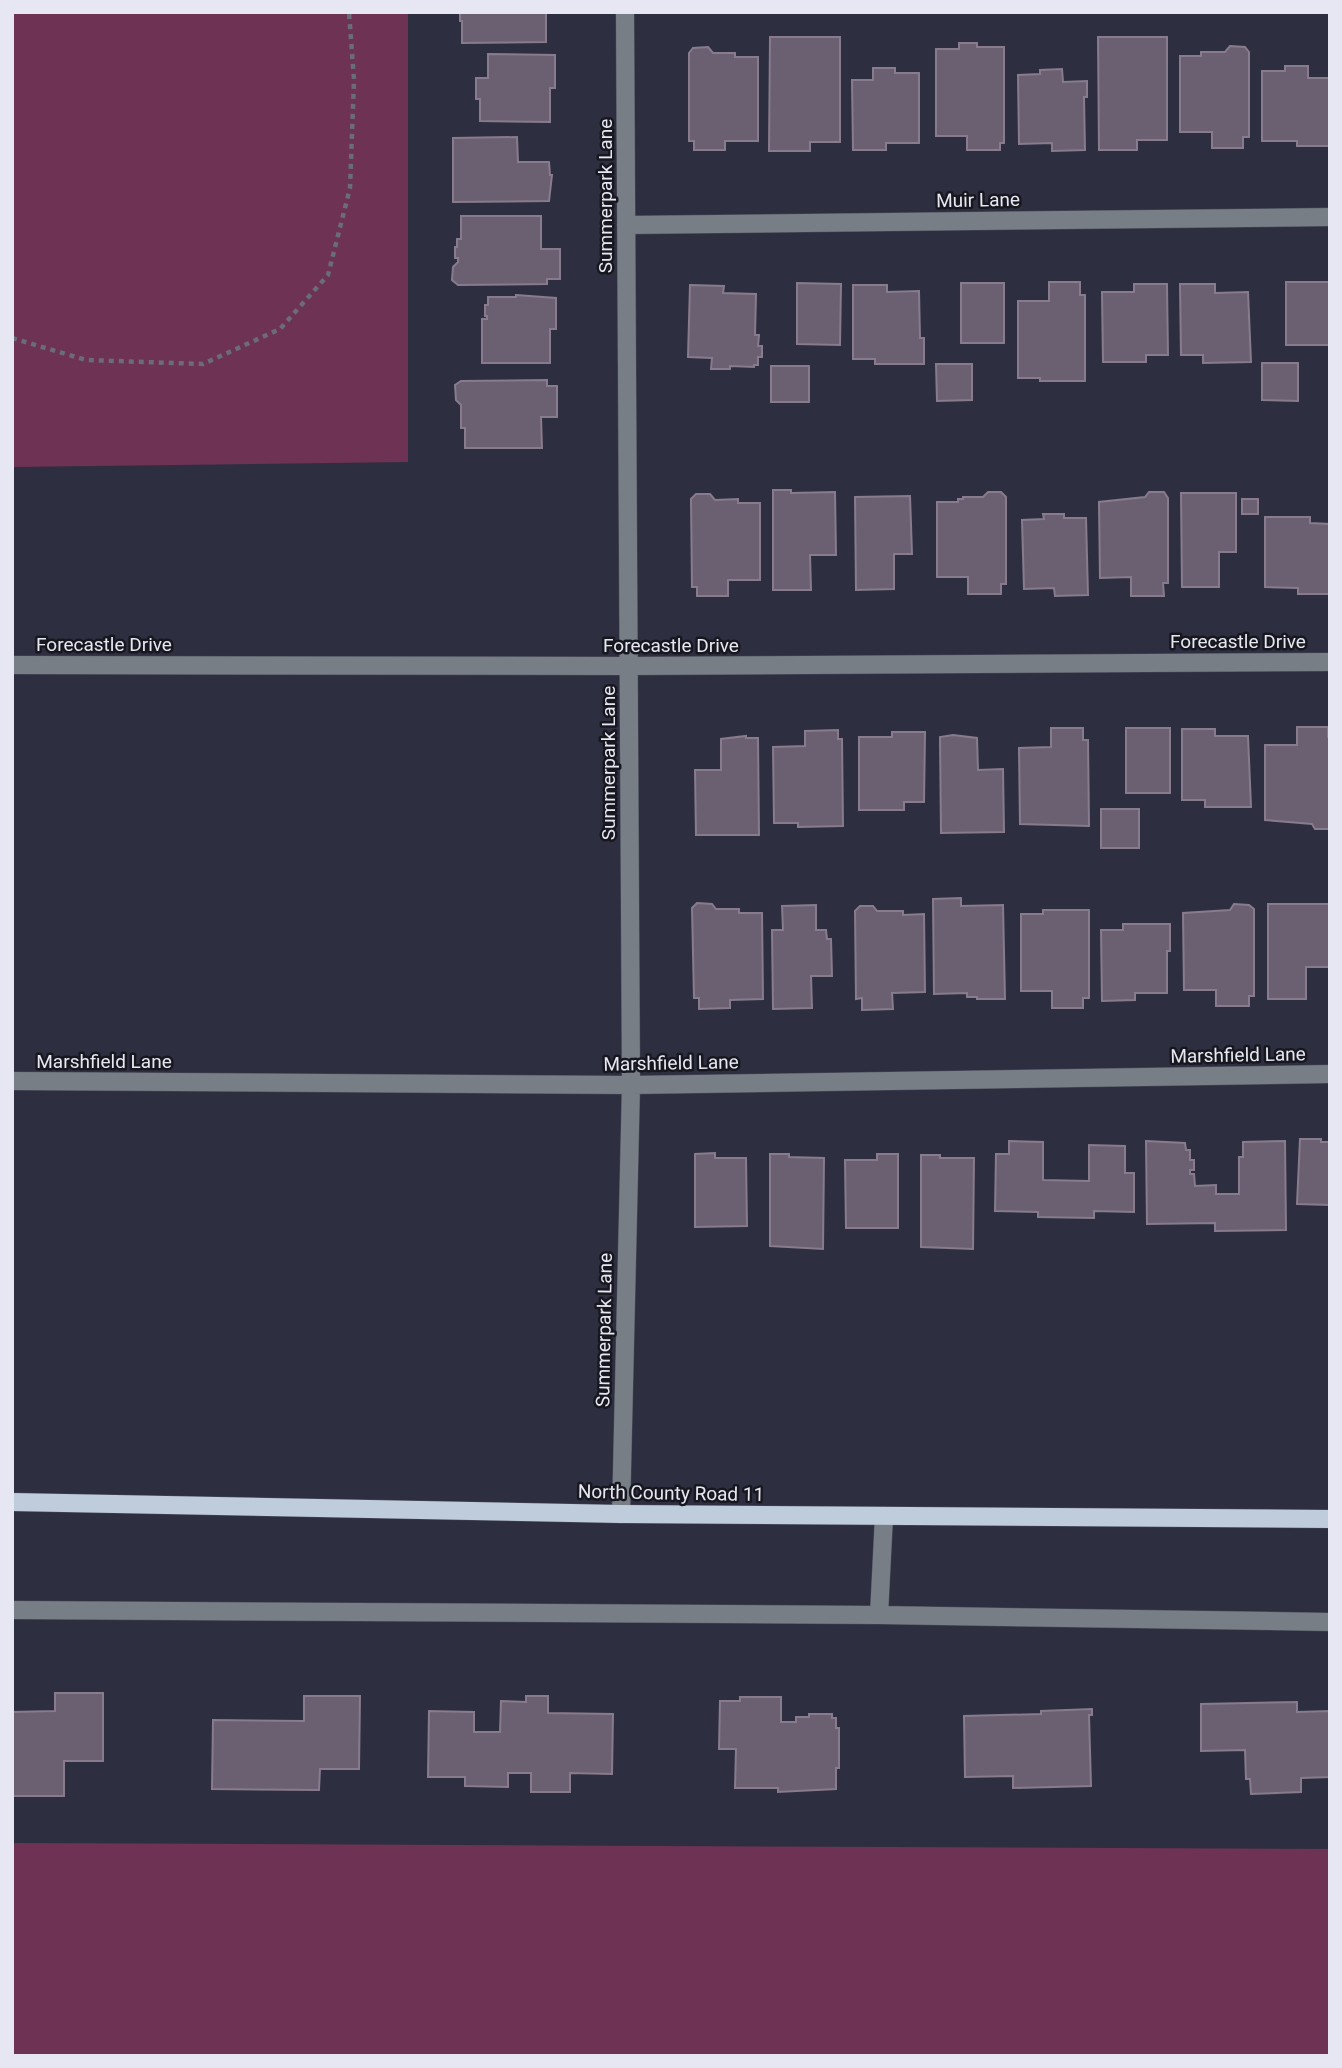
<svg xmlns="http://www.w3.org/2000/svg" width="1342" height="2068" viewBox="0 0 1342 2068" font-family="Roboto,sans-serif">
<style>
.green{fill:#6e3255}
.building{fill:#6b6072;stroke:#877b8d;stroke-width:2}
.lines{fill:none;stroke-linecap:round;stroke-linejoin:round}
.minor-casing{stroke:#4b4c5c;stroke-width:19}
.major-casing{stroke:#4b4c5c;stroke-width:19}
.path{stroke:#6a6c7b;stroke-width:4.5;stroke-dasharray:5 5;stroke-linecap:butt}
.minor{stroke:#777e85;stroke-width:18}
.major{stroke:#beccdb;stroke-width:18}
.labels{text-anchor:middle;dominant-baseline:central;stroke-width:5;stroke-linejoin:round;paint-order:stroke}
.street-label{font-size:19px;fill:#e6e7f2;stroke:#17181f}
</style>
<rect width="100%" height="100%" fill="#2d2f40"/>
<!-- green -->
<path class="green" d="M12 12H408V462L12 467Z
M12 1843 1330 1849V2056H12Z"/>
<!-- building -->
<path class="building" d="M460 12H546V42L462 43V21H460Z
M770 37H840V142H810V151H769Z
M1098 37H1167V140H1137V150H1099Z
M959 43H977V47H1004V143H1000V150H967V136H936V49H959Z
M1230 46 1245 47 1249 52V137H1243V148H1212V132H1180V56H1201V52H1225Z
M708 47 713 53H735V57H758V141H725V150H694V141H689V53L693 48Z
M488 54 555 55V88H550V122L480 121V99H476V78H488Z
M1285 66H1308V78H1329L1330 146H1297V141H1262V71H1285Z
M873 68H895V73H919V143H886V150H853L852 80H873Z
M1062 69 1063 82 1087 81V97H1084L1085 150 1052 151V143L1019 144 1018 75 1040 74V70Z
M517 137 518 162H549L550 175H552L549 201 453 202V138Z
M461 216H541V249H560V279H547V284L458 285 452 280 453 267 458 262V258H455V247H457V239H461Z
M1049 282H1080V295H1085V381H1040V378H1018V301H1049Z
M1286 282H1330V345H1286Z
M797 283 841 284 840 345 797 344Z
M961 283H1004V343H961Z
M1134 284H1167L1168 355H1146V362H1103L1102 292H1134Z
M1180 284H1215V293L1248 292 1251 362 1203 363V355H1181Z
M690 285 724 286 723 293 756 294 755 335H759L758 346H762V357H758V365H754V367L730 366V369H711L712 358 688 357Z
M853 285H887V292L919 291 920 338H924V364H875V359H853Z
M516 295 556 298V329H550V363H482V319H487V316H485V305H488V297H516Z
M1262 363H1298V401L1262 400Z
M936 364H972V400L937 401Z
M771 366H809V402H771Z
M547 380V386H557V417H541L542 448H465V428H461V405L456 400 455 385 461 381Z
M773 490H791V493L835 492 836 555H810L811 590H773Z
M988 492H1001L1006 497V584H1001V594H968V577H937V502H958V499H963V497H983Z
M1149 492H1164L1168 498V583H1163L1164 596H1131V577L1100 578 1099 502 1145 497Z
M1181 493H1236V552H1219V587H1182Z
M696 494H710L715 500 738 499V503H760V580H728V596H697V587H692L691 499Z
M910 496 912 554H894V589L856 590 855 497Z
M1242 499H1258V514H1242Z
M1043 514H1064V518H1086L1088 595 1055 596 1054 588 1024 589 1022 520 1044 519Z
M1265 517H1310V523L1330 524V594H1298V588L1265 587Z
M1297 727H1328V737H1330L1329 829H1315L1312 824 1265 820V745H1297Z
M1051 728H1083V740H1088L1089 826 1020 824 1019 748 1051 747Z
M1126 728H1170V793H1126Z
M1182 729H1215V736H1248L1251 807H1205V800H1182Z
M838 730V739H842L843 826 798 827V823H774L773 747 805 746V731Z
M892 732H925L924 802H904V810H859V737H892Z
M953 735 977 738 978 770 1003 769 1004 832 941 833 940 737Z
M746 736V738H758L759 835H696L695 770H721V739Z
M1101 809H1139V848H1101Z
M961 898V906L1003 905 1005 999H977V997H967V993L934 994 933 899Z
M697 903 712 904 716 909H739V913H762L763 999 730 1000V1008L699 1009V998H694L692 908Z
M1234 904 1249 905 1254 909V996H1249V1006H1216V990H1184L1183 913 1230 910Z
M1268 904H1330V967H1306V999H1268Z
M816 905V930H826L827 939H831L832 976H811L812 1008 773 1009 772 930H783L782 906Z
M860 906H873L877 911H903V915L924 914 925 992 892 993 893 1009 862 1010V998L856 999 855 911Z
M1043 910H1089V998H1083V1008H1052V991H1021V914H1043Z
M1123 924H1170V951H1167V993H1135V1000L1102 1001 1101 930H1123Z
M1300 1139H1321V1142H1330V1205L1297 1204Z
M1009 1141 1043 1142V1180L1089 1181V1145L1125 1146V1173H1134V1212L1094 1211V1218L1038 1217V1212L995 1211 996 1154H1009Z
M1146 1141 1185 1143 1186 1150H1190V1160H1194V1170H1190V1174H1194L1195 1186 1216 1185V1194H1239V1157H1243V1142L1285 1141 1286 1230 1215 1231V1223L1147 1224Z
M715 1153V1158H746L747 1226 695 1227V1154Z
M770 1154H789V1157L824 1158 823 1249 770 1246Z
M877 1154H898V1228H846L845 1160H877Z
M921 1155H940V1158H974L973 1249 921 1247Z
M55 1693H103V1761H64V1796H12V1712L55 1711Z
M304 1696H360L359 1769H320L319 1790 212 1789 213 1720 304 1721Z
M526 1696H548V1713L613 1714 612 1774 570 1773V1792H531V1773H508V1787L465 1786V1777H428L429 1711 474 1712V1732H500L501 1701 526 1702Z
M740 1697H781V1722H796V1717H809V1714H832V1718H836V1728H839V1768H836V1789L778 1792V1788H735L736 1749H719L720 1701H740Z
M1297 1702V1712L1330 1711V1777L1301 1778V1792L1251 1794 1250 1779H1246L1245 1750 1201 1751V1704Z
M1092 1709V1715H1089L1091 1786 1013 1788V1776L965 1777 964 1716 1041 1714V1711Z"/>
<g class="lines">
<defs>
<path id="minor" d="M626 225 1330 217
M12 665 629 666 1330 662
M12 1081 631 1085 1330 1074
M621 1514 631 1085 625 12
M12 1610 879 1615 1330 1622
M879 1615 884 1516"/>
<path id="major" d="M12 1502 621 1514 1330 1519"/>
</defs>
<!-- minor casing -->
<use href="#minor" class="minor-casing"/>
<!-- major casing -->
<use href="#major" class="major-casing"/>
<!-- path -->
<path class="path" d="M12 338 86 360 203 364 280 329 328 275 350 188 354 80 349 12"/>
<!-- minor -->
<use href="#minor" class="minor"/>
<!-- major -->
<use href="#major" class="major"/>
</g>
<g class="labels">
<!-- street labels -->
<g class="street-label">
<text transform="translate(605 196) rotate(-90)">Summerpark Lane</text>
<text transform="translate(978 200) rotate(-1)">Muir Lane</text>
<text x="1238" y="641">Forecastle Drive</text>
<text x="104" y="644">Forecastle Drive</text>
<text x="671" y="645">Forecastle Drive</text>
<text transform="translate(608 763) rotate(-90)">Summerpark Lane</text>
<text transform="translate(1238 1055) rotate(-1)">Marshfield Lane</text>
<text x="104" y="1061">Marshfield Lane</text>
<text transform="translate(671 1063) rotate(-1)">Marshfield Lane</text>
<text transform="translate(604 1330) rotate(-89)">Summerpark Lane</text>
<text transform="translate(671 1493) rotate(1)">North County Road 11</text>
</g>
</g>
<!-- border -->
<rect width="1342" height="2068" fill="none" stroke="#e6e7f2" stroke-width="28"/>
</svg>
